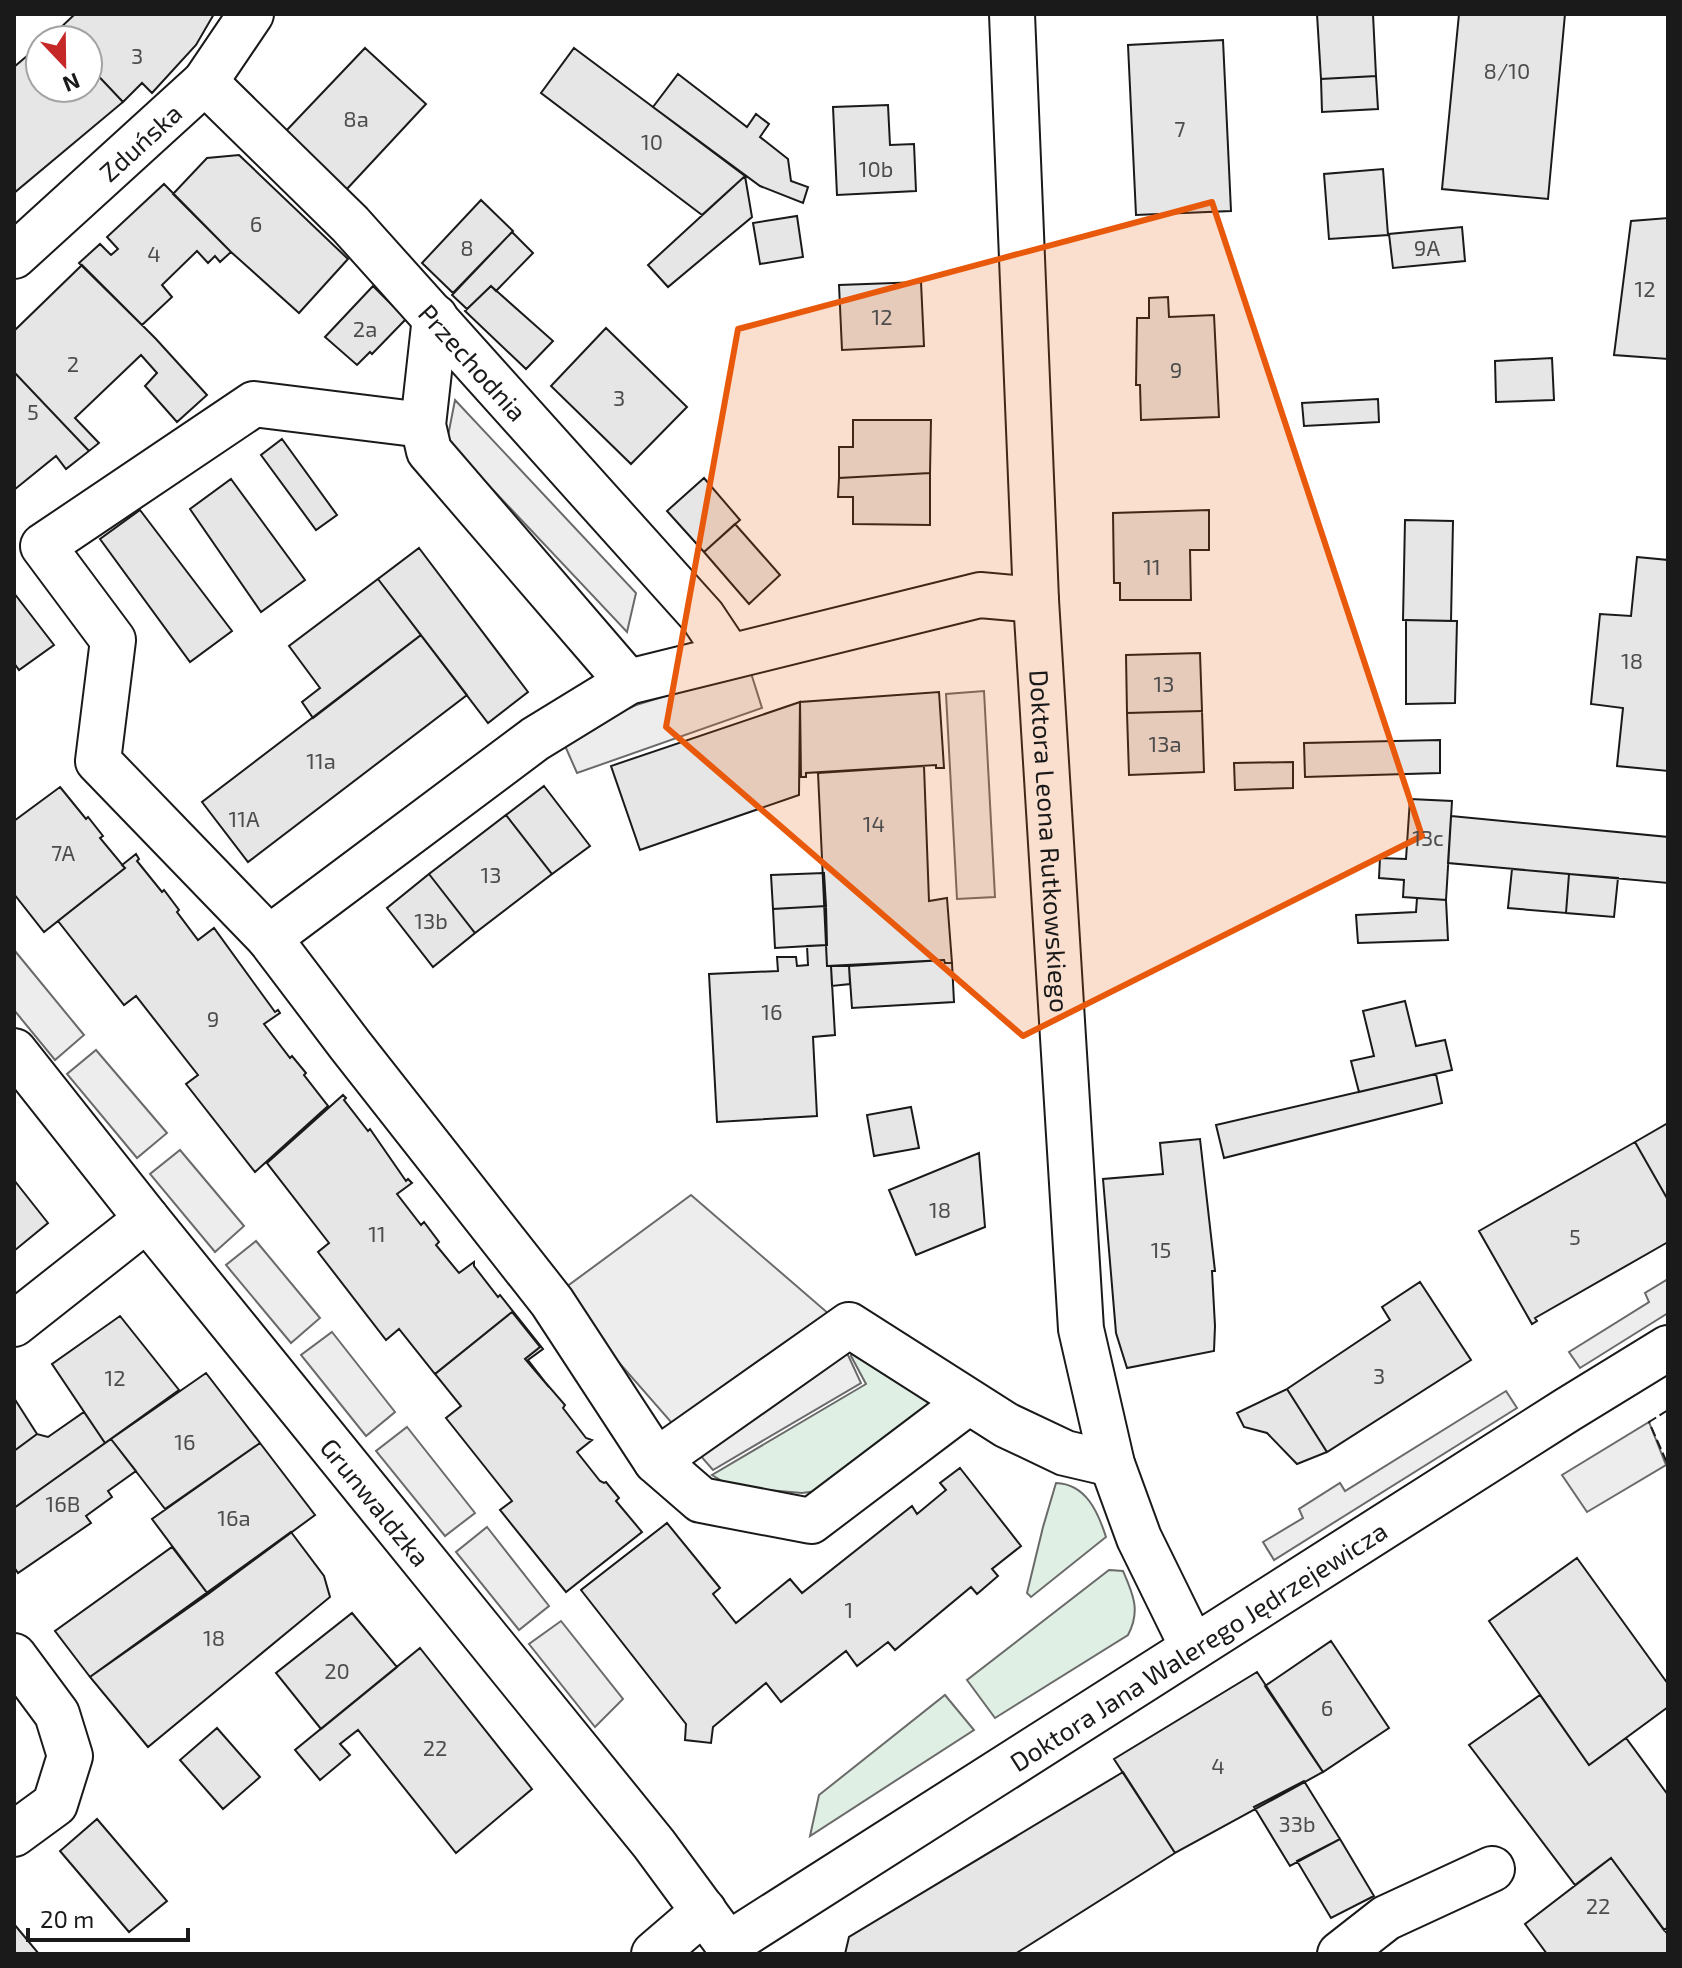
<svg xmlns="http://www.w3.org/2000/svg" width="1682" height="1968" viewBox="0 0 1682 1968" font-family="'Exo 2',sans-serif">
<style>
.green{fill:#e0efe3;stroke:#6a6a6a;stroke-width:2}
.parking{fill:#ededed;stroke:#6a6a6a;stroke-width:2}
.building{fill:#e6e6e6;stroke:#1a1a1a;stroke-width:2}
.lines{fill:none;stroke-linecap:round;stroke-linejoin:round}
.minor-casing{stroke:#1a1a1a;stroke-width:48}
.minor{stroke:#fff;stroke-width:44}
.fence{stroke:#1a1a1a;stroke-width:2;stroke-dasharray:10 4;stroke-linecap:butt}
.marked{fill:#e8590c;fill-opacity:0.2;stroke:#e8590c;stroke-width:6;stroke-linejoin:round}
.labels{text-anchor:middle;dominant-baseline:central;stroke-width:6;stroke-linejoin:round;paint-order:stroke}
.number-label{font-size:22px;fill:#4d4d4d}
.street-label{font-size:26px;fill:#1a1a1a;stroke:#fff}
</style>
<rect width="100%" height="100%" fill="#fff"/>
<!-- green -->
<path class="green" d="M852 1350 935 1397V1407L817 1491 802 1493 732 1487 712 1475 866 1384 851 1356Z
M1056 1483C1086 1484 1098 1512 1106 1537L1031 1597 1027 1593 1043 1527Z
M1109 1570 1123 1571C1133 1594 1141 1611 1128 1635L995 1718 967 1680Z
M945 1695 974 1730 810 1836 819 1795Z"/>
<!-- parking -->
<path class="parking" d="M455 400 636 593 627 632 447 441Z
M750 670 762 708 577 773 562 739 636 705Z
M984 691 995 897 957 899 946 694Z
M15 951 84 1035 55 1060 14 1010Z
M96 1050 167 1133 137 1158 67 1074Z
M180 1150 244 1226 215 1252 150 1174Z
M691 1195 829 1314 861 1383 713 1470 558 1293Z
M256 1241 320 1318 291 1343 226 1265Z
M1668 1279V1313L1580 1368 1569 1352 1649 1302 1645 1293Z
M332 1332 395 1412 366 1436 301 1355Z
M1506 1391 1517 1408 1274 1560 1263 1542 1303 1518 1299 1509 1340 1483 1345 1491Z
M1649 1422 1666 1465 1587 1512 1562 1475Z
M407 1427 475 1513 445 1536 376 1451Z
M487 1527 549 1606 519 1630 456 1552Z
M561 1621 623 1699 595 1727 529 1644Z"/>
<!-- building -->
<path class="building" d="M75 14H214L196 45 152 93 142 83 123 102 88 65V40H65L57 31Z
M1317 14H1373L1376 76 1321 79Z
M1459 14H1565L1548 199 1442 189Z
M1223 40 1231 211 1136 215 1128 45Z
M40 45V88H88V65L123 102 14 193V67Z
M365 48 426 104 346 190 285 132Z
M574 48 653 107 745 176 702 215 541 93Z
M678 74 747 127 756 114 769 124 760 137 788 159 791 181 808 187 803 203 760 186 653 107Z
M1376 76 1378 109 1322 112 1321 79Z
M888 105 890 145 914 144 916 191 837 195 833 107Z
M239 155 348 259 299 313 231 252 173 194 207 158Z
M1383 169 1388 235 1329 239 1324 174Z
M745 176 752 217 668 287 648 265Z
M164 184 231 252 220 262 215 256 208 263 197 251 162 285 172 297 142 325 79 263 100 244 111 255 118 249 107 237Z
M481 200 513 231 453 293 422 263Z
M797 216 803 257 760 264 753 223Z
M1668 218V359L1614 355 1631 221Z
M1462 227 1465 261 1393 268 1389 234Z
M512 232 533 253 496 291 491 286 467 309 452 295Z
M82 265 156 339 207 395 177 422 145 386 157 373 141 355 75 418 99 443 89 451 14 372V331Z
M921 282 924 346 842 350 839 285Z
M373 286 406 319 372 354 370 352 357 365 325 337Z
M491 286 553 341 526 369 465 311Z
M1168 297 1169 317 1214 315 1219 417 1141 420 1140 385H1136L1137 318H1149V298Z
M606 328 687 407 631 464 551 386Z
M1552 358 1554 400 1496 402 1495 361Z
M14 372 89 451 66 469 56 456 14 490Z
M1378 399 1379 422 1304 426 1302 403Z
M853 420H931L930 473 839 478V447H853Z
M282 439 337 515 316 530 261 455Z
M930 473V525L853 524V497H838L839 478Z
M704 478 740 520 704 552 667 511Z
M231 479 305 580 261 612 190 509Z
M140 510 232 631 190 662 100 539Z
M1209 510V550H1190L1191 600H1120V583H1114L1113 513Z
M1405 520 1453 521 1451 621 1403 620Z
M735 524 780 575 749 604 704 552Z
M419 548 528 692 488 723 378 579Z
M1637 557 1668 560V771L1617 766 1623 708 1591 704 1600 614 1631 616Z
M378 579 421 635 313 718 302 702 320 688 289 646Z
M14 593 54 645 19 670 14 663Z
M1406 620 1457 621 1455 703 1406 704Z
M421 635 467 695 248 862 202 802Z
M1200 653 1202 711 1127 713 1126 655Z
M939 692 944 768H936V765L806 773V777H801L800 702Z
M800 702 799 795 640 850 611 766Z
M1202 711 1204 772 1129 775 1127 713Z
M1440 740V773L1305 777 1304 743Z
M1293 762V788L1235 790 1234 763Z
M924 766 929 901 947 898 952 963H945L944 960 827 966 818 773Z
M544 786 590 846 552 874 506 815Z
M60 787 86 819 88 817 103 836 100 838 125 868 44 932 14 894V821Z
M1410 799 1452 801 1446 900 1403 897 1404 880 1379 878 1380 858 1406 859Z
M506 815 552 874 475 933 429 874Z
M1451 816 1668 837V883L1448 863Z
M136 854 139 859 137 861 162 892 164 890 179 910 177 912 198 940 214 928 275 1012 278 1010 280 1013 264 1024 290 1058 292 1056 306 1073 304 1075 328 1106 255 1172 186 1084 198 1075 136 996 124 1005 58 921 125 868 122 865Z
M1512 869 1569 874 1566 913 1508 908Z
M824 873 826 906 773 909 771 875Z
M429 874 475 933 433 967 387 908Z
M1569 874 1618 878 1614 917 1566 913Z
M1417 898 1446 900 1448 940 1358 943 1356 915 1416 912Z
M826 906 827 945 775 948 773 909Z
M826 945 827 966H831L835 1035 813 1037 817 1116 717 1122 709 974 778 971 777 957H796L797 966 808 965 807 946Z
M944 960 945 963H952L954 1002 852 1008 849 966Z
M831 966H849L850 984 832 986Z
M1405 1001 1416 1046 1445 1040 1452 1070 1359 1092 1351 1061 1374 1056 1363 1011Z
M1436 1074 1442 1103 1224 1158 1216 1125Z
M343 1095 346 1098 344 1100 368 1131 370 1129 406 1181 408 1179 412 1183 397 1194 421 1225 424 1222 439 1242 436 1245 459 1273 474 1262V1266L498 1297 500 1295 543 1349 528 1360 549 1387 525 1359 540 1347 512 1312 435 1374 399 1329 386 1340 318 1252 329 1243 267 1163Z
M911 1107 919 1148 874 1156 867 1115Z
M1668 1123V1200L1635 1142Z
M1200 1139 1215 1271H1212L1215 1326 1214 1351 1127 1368 1116 1333 1103 1179 1163 1174 1160 1143Z
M1635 1142 1668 1200V1242L1535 1318 1537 1321 1532 1324 1479 1231Z
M979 1153 985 1227 916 1255 889 1190Z
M14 1180 48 1223 14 1251Z
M1420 1282 1471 1360 1327 1452 1287 1389 1390 1320 1382 1307Z
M512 1312 540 1347 525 1359 565 1405 563 1408 586 1438 592 1440 577 1452 600 1481 604 1483 606 1482 619 1498 616 1501 642 1532 566 1592 500 1510 512 1501 446 1418 461 1406 435 1374Z
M120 1316 179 1390 105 1443 52 1364Z
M206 1373 260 1443 165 1509 111 1439Z
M1287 1389 1327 1452 1297 1464 1267 1433 1244 1427 1237 1413Z
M14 1398 37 1434 14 1451Z
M84 1412 105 1443 14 1508V1451L37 1434 48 1437Z
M111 1439 136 1471 108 1491 112 1497 86 1516 91 1523 18 1573 14 1567V1508Z
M260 1443 315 1515 208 1594 152 1519Z
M960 1468 1021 1546 992 1569 998 1576 977 1594 971 1587 895 1650 888 1642 857 1666 846 1651 781 1702 766 1683 713 1727 711 1743 685 1740 686 1724 581 1590 667 1523 720 1588 713 1594 736 1623 790 1579 802 1593 912 1506 917 1514 946 1490 940 1483Z
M291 1532 324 1576 330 1597 148 1747 90 1677Z
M172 1547 208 1594 90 1677 55 1631Z
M1577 1558 1668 1684V1707L1589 1765 1489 1621Z
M352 1613 397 1667 321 1729 276 1673Z
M1331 1641 1389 1728 1323 1772 1265 1686Z
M420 1648 532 1789 456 1853 358 1730 340 1744 350 1755 320 1780 295 1750Z
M1257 1672 1323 1772 1175 1853 1114 1759Z
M1540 1695 1589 1765 1626 1738 1668 1795V1927L1664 1930 1611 1858 1575 1885 1469 1745Z
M217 1728 260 1777 223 1809 180 1760Z
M1123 1772 1175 1853 1015 1954H845L849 1937Z
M1304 1781 1340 1839 1290 1866 1254 1807Z
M97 1819 167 1901 129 1932 60 1851Z
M1340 1839 1374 1896 1331 1918 1297 1861Z
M1611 1858 1668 1935V1954H1547L1525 1924Z
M14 1924 39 1954H14Z"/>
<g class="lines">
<defs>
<g id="minor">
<path id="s1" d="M1012 14 1036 600 1081 1329 1112 1464 1139 1538 1193 1648"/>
<path id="s2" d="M205 82 350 224 703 617 729 656"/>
<path id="s3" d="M14 256 205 82 251 14"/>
<path d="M435 317 423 425 429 451 628 682"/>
<path d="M1036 600 980 595 628 682 535 739 269 938 350 1045 552 1302 656 1461 849 1325 1006 1425 1065 1453 1112 1464"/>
<path d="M269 938 98 761 113 640 43 546 254 404 423 425"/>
<path id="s4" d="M14 1051 147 1219 654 1844 735 1954"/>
<path d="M14 1324 147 1219"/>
<path d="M656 1461 701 1500 811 1521 967 1403"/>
<path d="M14 1656 57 1714 70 1756 55 1804 14 1834"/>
<path id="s5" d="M727 1945 1567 1410 1668 1348"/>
<path d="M654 1954 704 1911"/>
<path d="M1340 1954 1386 1918 1492 1869"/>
</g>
</defs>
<!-- minor casing -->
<use href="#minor" class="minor-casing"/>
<!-- minor -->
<use href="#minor" class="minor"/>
<!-- fence -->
<path class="fence" d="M1668 1410 1649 1422 1668 1465"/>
</g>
<!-- marked area -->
<path class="marked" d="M1212 202 1422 836 1023 1036 666 727 738 329Z"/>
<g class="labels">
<!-- number labels -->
<g class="number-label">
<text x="137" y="55">3</text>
<text x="1507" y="70">8/10</text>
<text x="356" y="118">8a</text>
<text x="1180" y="128">7</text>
<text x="652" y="141">10</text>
<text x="876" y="168">10b</text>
<text x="256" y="223">6</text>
<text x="467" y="247">8</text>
<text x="1427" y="247">9A</text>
<text x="154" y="253">4</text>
<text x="1645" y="288">12</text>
<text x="882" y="316">12</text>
<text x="365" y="328">2a</text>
<text x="73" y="363">2</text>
<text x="1176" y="369">9</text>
<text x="619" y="397">3</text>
<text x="33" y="411">5</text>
<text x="1152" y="566">11</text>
<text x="1632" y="660">18</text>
<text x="1164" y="683">13</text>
<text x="1165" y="743">13a</text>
<text x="321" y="760">11a</text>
<text x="244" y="818">11A</text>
<text x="874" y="823">14</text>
<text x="1428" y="837">13c</text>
<text x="63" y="852">7A</text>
<text x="491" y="874">13</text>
<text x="431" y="920">13b</text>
<text x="772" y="1011">16</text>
<text x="213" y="1018">9</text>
<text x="940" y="1209">18</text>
<text x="377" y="1233">11</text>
<text x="1575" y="1236">5</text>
<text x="1161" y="1249">15</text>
<text x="1379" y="1375">3</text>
<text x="115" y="1377">12</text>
<text x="185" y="1441">16</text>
<text x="63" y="1503">16B</text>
<text x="234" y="1517">16a</text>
<text x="849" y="1609">1</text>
<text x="214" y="1637">18</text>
<text x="337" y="1670">20</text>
<text x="1327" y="1707">6</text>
<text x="435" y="1747">22</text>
<text x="1218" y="1765">4</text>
<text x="1297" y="1823">33b</text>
<text x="1598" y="1905">22</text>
</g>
<!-- street labels -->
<g class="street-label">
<text stroke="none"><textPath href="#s3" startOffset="170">Zduńska</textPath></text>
<text stroke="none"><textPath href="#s2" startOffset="388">Przechodnia</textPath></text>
<text stroke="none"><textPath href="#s1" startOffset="828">Doktora Leona Rutkowskiego</textPath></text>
<text stroke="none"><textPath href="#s4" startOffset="578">Grunwaldzka</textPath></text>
<text stroke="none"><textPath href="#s5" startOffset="558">Doktora Jana Walerego Jędrzejewicza</textPath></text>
</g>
</g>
<!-- border -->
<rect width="1682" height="1968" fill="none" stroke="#1a1a1a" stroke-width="32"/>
<!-- north arrow -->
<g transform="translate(64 64) rotate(158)"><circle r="38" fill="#ffffff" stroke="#a3a3a3" stroke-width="2"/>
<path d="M0-6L14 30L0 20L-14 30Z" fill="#c62828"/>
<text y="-12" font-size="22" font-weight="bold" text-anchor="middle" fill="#1a1a1a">N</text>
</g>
<!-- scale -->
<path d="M28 1928v12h160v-12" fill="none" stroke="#1a1a1a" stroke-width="4"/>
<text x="40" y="1928" font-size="24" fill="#1a1a1a" stroke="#ffffff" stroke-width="6" paint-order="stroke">20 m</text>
</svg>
